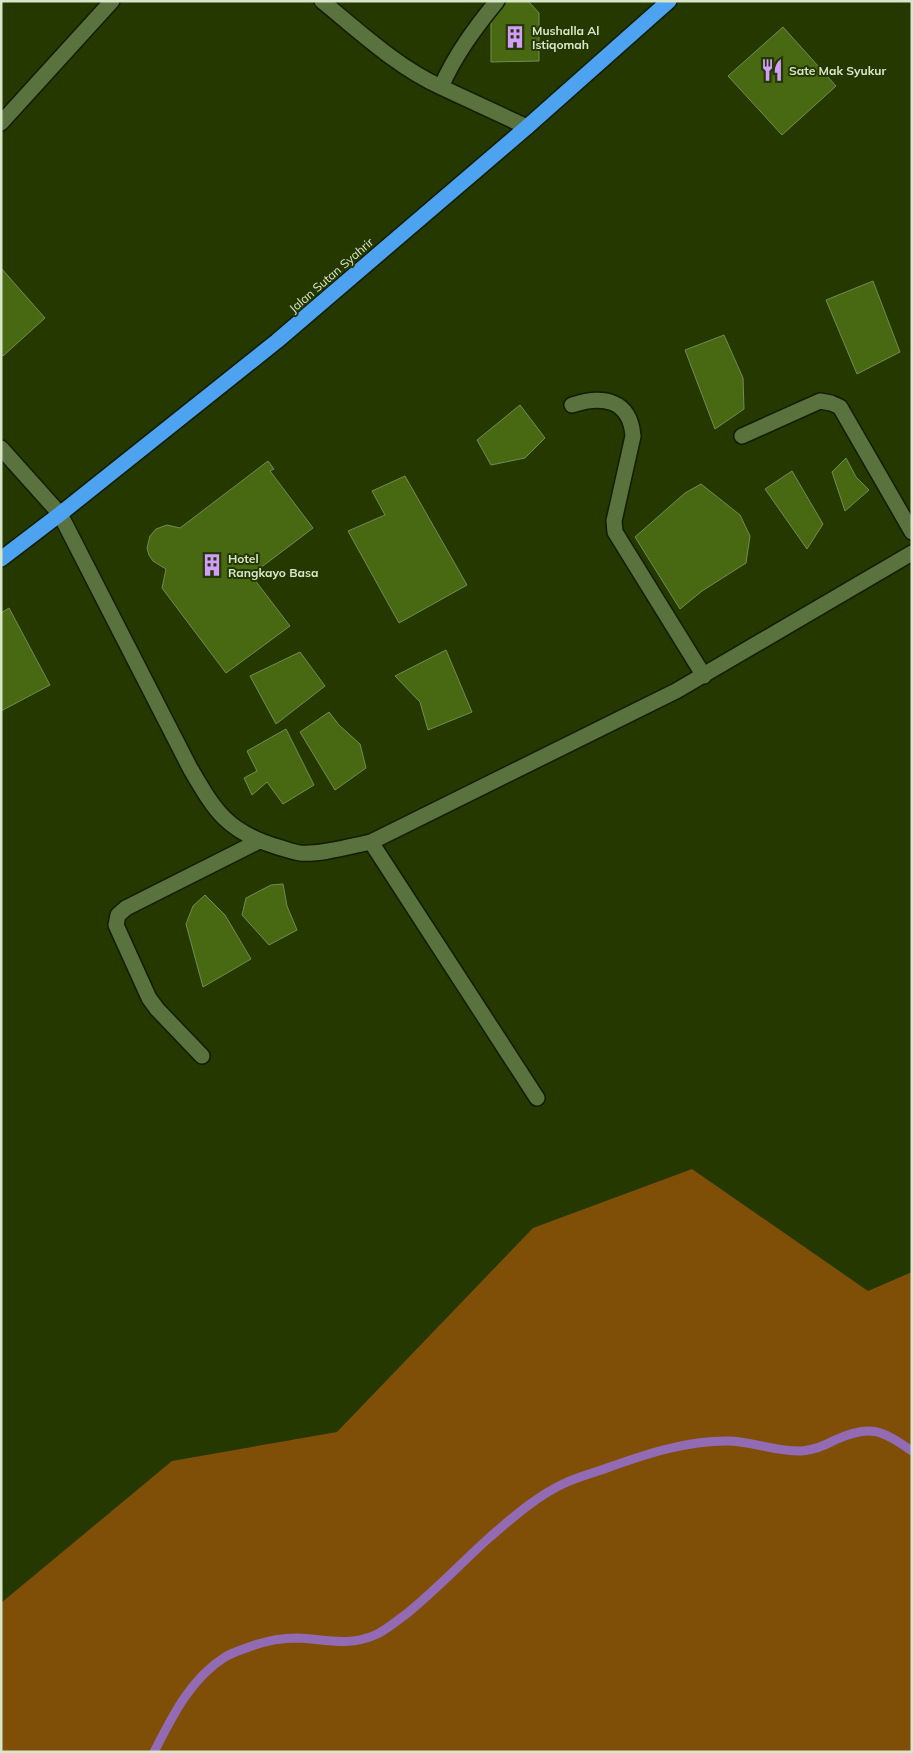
<svg xmlns="http://www.w3.org/2000/svg" width="913" height="1753" viewBox="0 0 913 1753" font-family="Mulish,sans-serif">
<style>
.green{fill:#7f4f08}
.lines{fill:none;stroke-linecap:round;stroke-linejoin:round}
.stream{stroke:#936bb4;stroke-width:9}
.building{fill:#486811;stroke:#738c56}
.minor-casing{stroke:#121d03;stroke-width:18}
.highway-casing{stroke:#121d03;stroke-width:18}
.minor{stroke:#5a723d;stroke-width:15}
.highway{stroke:#4ea3f1;stroke-width:15}
.labels{text-anchor:middle;dominant-baseline:central;stroke-width:4;stroke-linejoin:round;paint-order:stroke}
.poi-label{font-size:12px;font-weight:bold;fill:#d8e6c9;stroke:#243800;text-anchor:start}
.street-label{font-size:12px;fill:#d8e6c9;stroke:#243800}
</style>
<rect width="100%" height="100%" fill="#243800"/>
<!-- green -->
<path class="green" d="M692 1169 868 1291 912 1272V1752H1V1603L172 1461 337 1432 533 1228Z"/>
<g class="lines">
<!-- stream -->
<path class="stream" d="M154 1752C172 1717 190 1679 225 1657 232 1653 241 1650 249 1647 265 1641 280 1638 297 1638 324 1639 348 1647 375 1635 386 1630 395 1622 405 1615 435 1591 461 1563 490 1537 512 1518 538 1495 565 1483 578 1477 593 1473 607 1468 646 1454 685 1441 727 1441 752 1441 777 1452 802 1451 814 1450 824 1446 835 1440 871 1424 881 1430 912 1451"/>
</g>
<!-- building -->
<path class="building" d="M502 1H528L539 13V61L491 62V13Z
M783 27 836 86 782 135 728 76Z
M1 268 45 318 3 356 1 354Z
M873 281 900 352 857 374 826 300Z
M724 335 743 378 744 409 715 429 685 350Z
M520 405 545 438 525 458 491 465 477 440Z
M846 458 856 477 869 490 845 511 832 472Z
M268 461 274 469 270 471 313 528 251 575 290 626 226 673 162 588 166 569 153 561 149 555 147 548 150 536 156 529 167 525 180 528Z
M792 471 823 524 807 549 765 489Z
M405 476 467 585 399 623 348 531 385 515 372 491Z
M701 484 740 515 750 536 746 563 702 591 680 609 635 537 685 493Z
M9 608 50 685 1 711V613Z
M446 650 472 712 428 730 420 702 395 676Z
M300 652 325 686 276 724 250 676Z
M329 712 339 725 360 744 366 768 335 790 300 732Z
M286 729 314 785 283 804 267 782 252 795 244 778 257 771 247 751Z
M283 884 287 906 297 930 269 945 242 915 246 898 271 885Z
M205 895 225 915 251 959 203 987 186 924 193 906Z"/>
<g class="lines">
<defs>
<path id="minor" d="M322 1C360 32 397 67 441 87
M497 1C475 28 455 55 441 87L527 127
M1 123 112 1
M572 405C602 395 630 399 633 436L614 521 615 532 704 676
M742 436 820 401 831 403 840 407 912 532
M1 448 60 514 190 768C215 811 227 832 278 847 285 849 292 852 300 853 320 855 351 846 371 842L676 691 912 553
M371 842 537 1098
M202 1056 157 1009 149 998 116 925 118 915 126 908 259 841"/>
<path id="highway" d="M1 559 60 514 277 341 527 127 669 1"/>
</defs>
<!-- minor casing -->
<use href="#minor" class="minor-casing"/>
<!-- highway casing -->
<use href="#highway" class="highway-casing"/>
<!-- minor -->
<use href="#minor" class="minor"/>
<!-- highway -->
<use href="#highway" class="highway"/>
</g>
<!-- icons -->
<defs>
<symbol id="building-bare" viewBox="-9 -9 18 18"><path d="M-4-6H4V6H1V3H-1V6H-4ZM-2.5-4.3h1.7v1.8h-1.7ZM.8-4.3h1.7v1.8H.8ZM-2.5-1h1.7V.8h-1.7ZM.8-1h1.7V.8H.8Z" fill="#d29dfd" stroke="#243800" stroke-width="2.5" paint-order="stroke"/></symbol>
<symbol id="restaurant-bare" viewBox="-9 -9 18 18"><path d="M-5-6h1v4h1v-4h1v4h1v-4h1v5L-1.5 .5V6h-2V.5L-5-1ZM5-6V6H3V1.5H1.5Q1.5-4 5-6Z" fill="#d29dfd" stroke="#243800" stroke-width="2.5" paint-order="stroke"/></symbol>
</defs>
<g fill-rule="evenodd">
<use href="#building-bare" x="499" y="21" width="32" height="32"/>
<use href="#restaurant-bare" x="756" y="54" width="32" height="32"/>
<use href="#building-bare" x="196" y="549" width="32" height="32"/>
</g>
<g class="labels">
<!-- poi labels -->
<g class="poi-label">
<text x="532" y="30">Mushalla Al<tspan x="532" dy="14">Istiqomah</tspan></text>
<text x="789" y="70">Sate Mak Syukur</text>
<text x="228" y="558">Hotel<tspan x="228" dy="14">Rangkayo Basa</tspan></text>
</g>
<!-- street labels -->
<g class="street-label">
<text transform="translate(331 275) rotate(-41)">Jalan Sutan Syahrir</text>
</g>
</g>
<!-- border -->
<rect width="913" height="1753" fill="none" stroke="#d8e6c9" stroke-width="5"/>
</svg>
